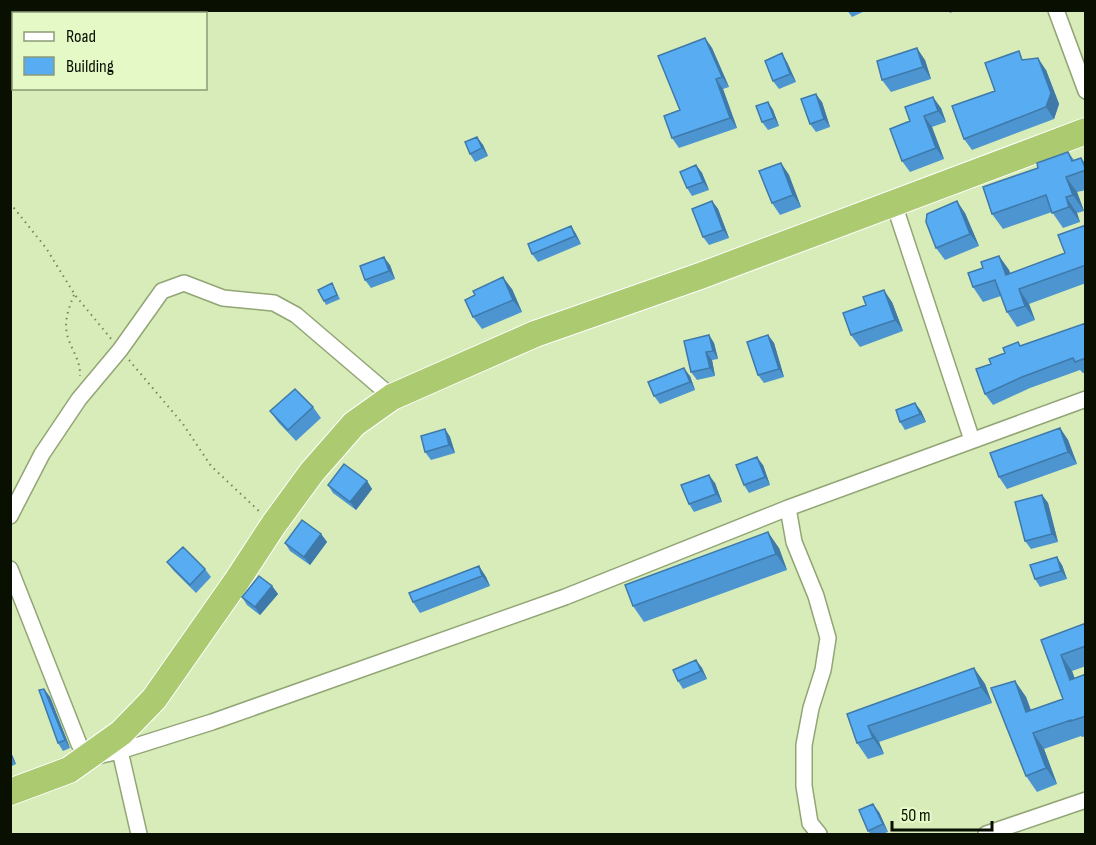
<svg xmlns="http://www.w3.org/2000/svg" width="1096" height="845" viewBox="0 0 1096 845" font-family="'Sofia Sans Condensed',sans-serif">
<style>
.lines{fill:none;stroke-linecap:round;stroke-linejoin:round}
.minor-casing{stroke:#92a575;stroke-width:18}
.trunk-casing{stroke:#fff;stroke-width:28}
.path{stroke:#758361;stroke-width:2;stroke-dasharray:1.5 4.5;stroke-linecap:butt}
.minor{stroke:#fff;stroke-width:15}
.trunk{stroke:#acca6f;stroke-width:26}
.wall{fill:#4c95d0}
.shaded-wall{fill:#3e79a9}
.building{fill:#58adf2;stroke:#3e79a9;stroke-width:1.5}
</style>
<rect width="100%" height="100%" fill="#d7ecb9"/>
<g class="lines">
<defs>
<path id="minor" d="M1056 10 1086 91
M894 204 972 440
M788 508 794 542 816 596 828 638 823 670 811 708 804 745V786L810 823 819 834
M10 516 42 454 79 399 120 350 162 291 184 283 223 298 274 303 296 315 392 397
M10 569 79 744 88 758 120 751 212 722 565 597 788 508 1086 399
M120 751 139 834
M986 834 1086 800"/>
<path id="trunk" d="M10 792 69 770 121 733 154 699 236 582 274 524 312 472 354 424 392 397 535 334 700 276 1086 131"/>
</defs>
<!-- minor casing -->
<use href="#minor" class="minor-casing"/>
<!-- trunk casing -->
<use href="#trunk" class="trunk-casing"/>
<!-- path -->
<path class="path" d="M10 203 46 248 75 295 112 340
M74 295C69 307 64 320 67 334 70 348 81 360 80 376
M129 360 183 424 211 466 260 512"/>
<!-- minor -->
<use href="#minor" class="minor"/>
<!-- trunk -->
<use href="#trunk" class="trunk"/>
</g>
<!-- wall -->
<path class="wall" d="M847 10H867L852 17Z
M948 10H957L950 13Z
M705 38 712 48 729 87 723 89 737 128 679 148 672 138Z
M925 60 931 79 891 92 882 80Z
M1025 60 1046 70 1059 104 1054 119 972 150 964 139 995 91Z
M787 62 796 82 779 89 773 81Z
M768 102 773 110 779 126 768 130 762 122Z
M822 102 830 127 816 132 810 124Z
M941 108 946 122 932 127 944 159 910 172 902 161 910 121Z
M477 137 483 145 488 156 475 162 470 154Z
M1068 152 1074 160 1081 158 1086 164V190L1077 192 1084 211 1077 213 1080 222 1063 228 1052 212 1003 229 992 214 1038 168Z
M781 163 789 175 801 207 780 215 772 203Z
M696 165 702 173 709 190 692 196 687 188Z
M712 201 718 209 729 238 709 245 703 237Z
M965 213 979 246 945 260 936 248Z
M1086 225V283L1029 304 1035 320 1017 327 1007 312 1001 296 983 302 973 287 983 268 999 256 1009 270 1010 274 1065 253Z
M571 226 576 234 581 244 538 262 532 254Z
M390 265 395 279 371 288 365 280Z
M332 283 340 299 326 305 324 301Z
M512 289 522 312 482 329 473 317 475 295Z
M892 302 903 331 860 347 851 335Z
M1086 323V372L1083 373 1080 370 1030 388 993 405 985 394 991 364 1005 353Z
M709 335 714 343 718 359 712 360 715 376 697 380 691 372Z
M768 335 774 343 784 377 764 383 758 375Z
M690 376 695 390 660 404 654 396Z
M915 403 921 411 926 422 905 430 900 422Z
M313 407 321 418 296 441 278 422 270 411Z
M1060 428 1068 440 1077 464 1007 489 999 477Z
M445 429 450 437 455 453 431 460 425 452Z
M763 465 770 485 749 493 744 485Z
M367 481 372 489 356 510 333 493 328 485Z
M715 483 722 502 694 512 689 504Z
M1042 495 1048 503 1058 542 1031 549 1025 541Z
M321 534 327 542 310 565 290 551 285 543Z
M779 548 787 570 644 622 633 606Z
M167 562 205 569 211 577 196 593 173 570Z
M1062 565 1067 579 1040 587 1035 579Z
M479 566 486 577 490 586 420 613 413 602Z
M272 586 278 594 260 615 247 605 242 597Z
M1086 623V666L1072 671 1075 679 1086 674V736L1082 737 1081 736 1044 749 1057 784 1037 792 1026 776 1015 681 1026 697 1031 710 1063 699 1041 640Z
M696 660 702 668 707 679 683 689 678 681Z
M974 668 985 684 992 703 879 742 884 754 868 759 857 743 847 714Z
M44 689 50 697 70 748 63 751 58 743Z
M10 750 16 764 10 767Z
M879 812 888 832 882 834H871L868 831Z"/>
<!-- shaded-wall -->
<path class="shaded-wall" d="M705 38 712 48 729 87 722 77Z
M917 48 925 60 931 79 923 67Z
M782 53 787 62 796 82 790 74Z
M1038 58 1046 70 1059 104 1054 119 1046 107Z
M716 79 723 89 737 128 730 118Z
M816 94 822 102 830 127 824 119Z
M933 97 941 108 946 122 938 111Z
M768 102 773 110 779 126 774 118Z
M924 116 932 127 944 159 936 148Z
M477 137 483 145 488 156 482 148Z
M781 163 789 175 801 207 793 195Z
M696 165 702 173 709 190 703 182Z
M1066 177 1077 192 1084 211 1073 195Z
M1066 197 1077 213 1080 222 1069 207Z
M712 201 718 209 729 238 723 230Z
M957 201 965 213 979 246 970 234Z
M571 226 576 234 581 244 575 236Z
M999 256 1009 270 1016 290 1006 275Z
M384 257 390 265 395 279 389 271Z
M503 277 512 289 522 312 513 300Z
M1019 289 1029 304 1035 320 1025 306Z
M884 290 892 302 903 331 895 320Z
M709 335 714 343 718 359 713 351Z
M768 335 774 343 784 377 779 369Z
M706 352 712 360 715 376 710 368Z
M684 368 690 376 695 390 690 382Z
M915 403 921 411 926 422 920 414Z
M1060 428 1068 440 1077 464 1068 452Z
M445 429 450 437 455 453 449 445Z
M757 457 763 465 770 485 765 477Z
M709 475 715 483 722 502 716 494Z
M367 481 372 489 356 510 350 502Z
M1042 495 1048 503 1058 542 1052 534Z
M768 532 779 548 787 570 776 554Z
M321 534 327 542 310 565 304 557Z
M1057 557 1062 565 1067 579 1061 571Z
M479 566 486 577 490 586 482 576Z
M272 586 278 594 260 615 255 607Z
M1061 655 1072 671 1081 696 1070 680Z
M696 660 702 668 707 679 701 671Z
M974 668 985 684 992 703 981 687Z
M1015 681 1026 697 1037 728 1026 712Z
M44 689 50 697 70 748 65 740Z
M868 726 879 742 884 754 873 738Z
M1033 733 1044 749 1057 784 1046 768Z
M10 750 16 764 10 755Z
M873 804 879 812 888 832 883 824Z"/>
<!-- building -->
<path class="building" d="M705 38 722 77 716 79 730 118 672 138 664 116 680 110 658 56Z
M917 48 923 67 882 80 877 61Z
M1019 51 1022 60 1038 58 1051 93 1046 107 964 139 952 106 995 91 985 63Z
M782 53 790 74 773 81 765 61Z
M816 94 824 119 810 124 801 99Z
M933 97 938 111 924 116 936 148 902 161 890 129 910 121 905 107Z
M768 102 774 118 762 122 756 106Z
M477 137 482 148 470 154 465 142Z
M1068 152 1072 161 1081 158 1086 170 1066 177 1073 195 1066 197 1069 207 1052 213 1046 195 992 214 983 187 1038 168 1037 163Z
M781 163 793 195 772 203 759 171Z
M696 165 703 182 687 188 680 172Z
M712 201 723 230 703 237 692 209Z
M957 201 970 234 936 248 926 222 927 214Z
M1086 225V265L1019 289 1025 306 1007 312 995 280 973 287 968 273 983 268 981 262 999 256 1006 275 1065 253 1058 235Z
M571 226 575 236 532 254 528 244Z
M384 257 389 271 365 280 360 266Z
M503 277 513 300 473 317 465 300 475 295 473 291Z
M332 283 337 295 324 301 318 290Z
M884 290 895 320 851 335 843 313 866 305 863 297Z
M1086 323V358L1075 362 1073 358 1022 377 985 394 976 369 991 364 989 359 1005 353 1003 348 1018 342 1020 346Z
M709 335 713 351 706 352 710 368 691 372 684 341Z
M768 335 779 369 758 375 747 342Z
M684 368 690 382 654 396 648 382Z
M295 389 313 407 288 430 270 411Z
M915 403 920 414 900 422 896 410Z
M1060 428 1068 452 999 477 990 453Z
M445 429 449 445 425 452 421 436Z
M757 457 765 477 744 485 736 465Z
M344 464 367 481 350 502 328 485Z
M709 475 716 494 689 504 681 485Z
M1042 495 1052 534 1025 541 1015 502Z
M302 520 321 534 304 557 285 543Z
M768 532 776 554 633 606 625 585Z
M183 547 205 569 190 585 167 562Z
M1057 557 1061 571 1035 579 1030 565Z
M479 566 482 576 413 602 409 593Z
M259 576 272 586 255 607 242 597Z
M1086 623V646L1061 655 1070 680 1086 674V716L1071 721V720L1033 733 1046 768 1026 776 991 688 1015 681 1026 712 1063 699 1041 640Z
M696 660 701 671 678 681 673 670Z
M974 668 981 687 868 726 873 738 857 743 847 714Z
M44 689 65 740 58 743 39 690Z
M873 804 883 824 868 831 859 810Z"/>
<!-- border -->
<rect width="1096" height="845" fill="none" stroke="#090f01" stroke-width="24"/>
<!-- legend -->
<rect x="12" y="12" width="195" height="78" fill="#e4f9c6" stroke="#8c9b77" stroke-width="1.5"/>
<rect x="24" y="32" width="30" height="9" fill="#ffffff" stroke="#8c9b77" stroke-width="1.5"/>
<text x="66" y="42" font-size="18" fill="#090f01">Road</text>
<rect x="24" y="57" width="30" height="18" fill="#58adf2" stroke="#8c9b77" stroke-width="1.5"/>
<text x="66" y="72" font-size="18" fill="#090f01">Building</text>
<!-- scale -->
<path d="M892 821v9h100v-9" fill="none" stroke="#090f01" stroke-width="3"/>
<text x="901" y="821" font-size="18" fill="#090f01" stroke="#e4f9c6" stroke-width="4.5" paint-order="stroke">50 m</text>
</svg>
